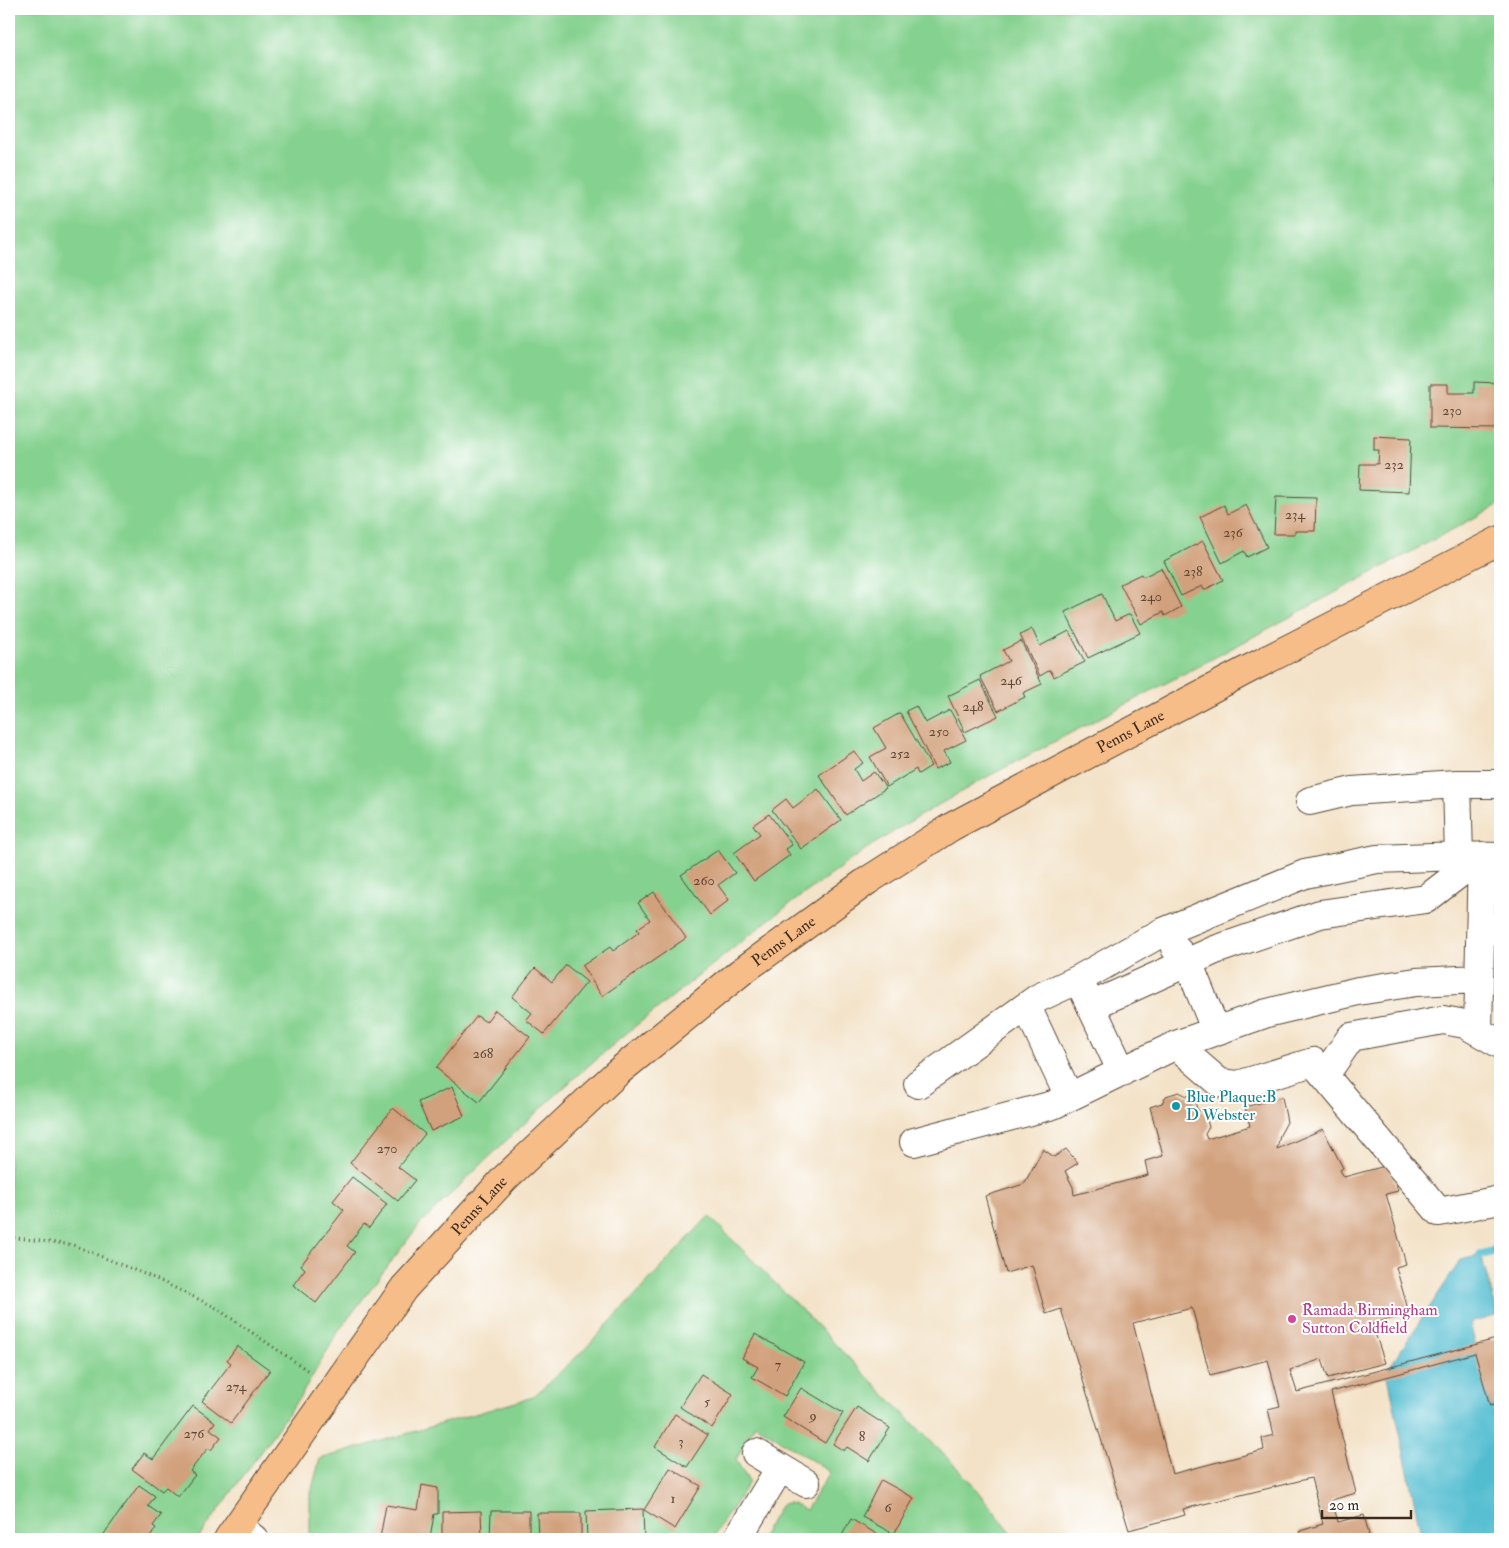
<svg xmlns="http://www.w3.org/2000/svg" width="1509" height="1548" viewBox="0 0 1509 1548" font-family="'IM FELL Double Pica',serif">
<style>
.green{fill:#85d18f;stroke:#607e56}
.water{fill:#53bdd0;stroke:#477477}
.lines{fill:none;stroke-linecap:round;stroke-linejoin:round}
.stream{stroke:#53bdd0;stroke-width:9}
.building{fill:#d1a07b;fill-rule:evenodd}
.minor-casing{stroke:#574637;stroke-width:30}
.major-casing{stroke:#574637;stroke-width:30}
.path{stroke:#574637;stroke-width:3;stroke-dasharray:1 4;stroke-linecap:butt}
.minor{stroke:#fff;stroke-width:28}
.major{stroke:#f7bd88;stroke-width:28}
.culture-dot{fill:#0f9aa8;stroke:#fff;stroke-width:2}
.hotel-dot{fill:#d1479c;stroke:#fff;stroke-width:2}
.labels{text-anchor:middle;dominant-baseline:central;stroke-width:4;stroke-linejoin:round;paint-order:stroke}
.number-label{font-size:14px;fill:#604835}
.street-label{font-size:16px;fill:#3b2a1e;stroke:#fff}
.culture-label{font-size:16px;fill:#0d838f;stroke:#fff;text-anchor:start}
.hotel-label{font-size:16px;fill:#b23c85;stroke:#fff;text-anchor:start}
</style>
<rect width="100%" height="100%" fill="#fff"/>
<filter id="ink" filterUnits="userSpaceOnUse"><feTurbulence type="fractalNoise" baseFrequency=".02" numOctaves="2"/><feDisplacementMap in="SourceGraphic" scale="10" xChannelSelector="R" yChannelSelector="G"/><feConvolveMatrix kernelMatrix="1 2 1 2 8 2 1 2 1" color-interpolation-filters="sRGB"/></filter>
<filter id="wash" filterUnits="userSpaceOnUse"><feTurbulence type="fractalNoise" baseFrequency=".0096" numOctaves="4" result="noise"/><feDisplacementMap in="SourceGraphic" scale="20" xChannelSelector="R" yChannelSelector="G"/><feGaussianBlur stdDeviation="1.12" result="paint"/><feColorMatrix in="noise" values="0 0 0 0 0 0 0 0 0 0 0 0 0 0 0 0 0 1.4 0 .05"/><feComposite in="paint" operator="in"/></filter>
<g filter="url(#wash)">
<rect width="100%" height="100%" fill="#f3e2c7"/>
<!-- green -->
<path class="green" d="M9 9H1500V504L1210 660 985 778 909 822 866 849 775 915 628 1032 581 1072 513 1134 419 1225 340 1329 302 1394 198 1539H9Z
M709 1216 965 1476 1017 1539H761L780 1506C789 1499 797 1506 806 1510L830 1472 755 1424 736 1460 749 1482 712 1539H310V1496L320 1459 533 1397 583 1351Z"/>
<!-- water -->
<path class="water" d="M1481 1255 1498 1315 1470 1323 1490 1407 1500 1404V1539H1422L1387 1371 1461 1260Z"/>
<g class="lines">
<!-- stream -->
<path class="stream" d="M1481 1255 1500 1249"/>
</g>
<g id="blocks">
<!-- building -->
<path class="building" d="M1474 382 1500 383V429L1430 428V384H1448V393H1474Z
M1374 436 1411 438 1409 492 1359 490 1360 464H1378L1379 450H1374Z
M1276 497 1316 498 1315 531H1295V534H1274Z
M1224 505 1228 514 1246 505 1267 547 1247 557 1244 551 1222 563 1200 517Z
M1203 541 1223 580 1204 590 1202 586 1181 596 1164 561Z
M1161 568 1181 607 1165 616 1163 612 1141 624 1120 584 1141 574 1143 577Z
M1102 594 1115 621 1130 614 1140 633 1088 658 1065 612Z
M1032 629 1040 646 1069 631 1085 662 1054 677 1050 670 1040 676 1020 635Z
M1021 641 1042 684 1023 693 1025 697 998 711 980 676 1009 661 1003 650Z
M980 680 998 716 965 732 948 696Z
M916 706 925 723 950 710 966 740 944 751 950 762 935 769 906 711Z
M900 713 931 766 918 774 916 769 887 787 870 757 886 748 874 728Z
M854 751 863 763 854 769 861 781 874 772 886 788 846 815 819 775Z
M818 789 841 820 801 849 772 810 786 799 793 808Z
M769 814 792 845 786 849 790 855 754 881 734 853 760 834 753 825Z
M718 850 735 873 718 885 729 900 710 915 681 875Z
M654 892 686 938 602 996 582 966 610 947 613 951 639 932 637 929 650 920 638 903Z
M566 965 587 982 544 1034 526 1020 532 1013 512 997 535 968 552 982Z
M495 1010 530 1037 479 1102 436 1068 477 1016 486 1022Z
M452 1087 464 1116 431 1131 418 1102Z
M1179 1092 1187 1096 1193 1095 1197 1109 1205 1113 1209 1127 1205 1134 1207 1139 1250 1126 1245 1107 1282 1097 1287 1122 1280 1135 1277 1149 1323 1129 1343 1168 1340 1170 1344 1177 1389 1165 1398 1191 1386 1194 1406 1264 1396 1267 1409 1313 1372 1324 1385 1363 1328 1378 1322 1359 1290 1370 1297 1392 1500 1338V1403L1490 1406 1475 1353 1331 1392 1356 1493 1332 1500 1338 1522 1364 1515 1370 1539H1302L1300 1531 1323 1524 1311 1478 1183 1509 1185 1515 1129 1530 1061 1309 1046 1314 1032 1265 1006 1273 985 1196 1024 1184 1043 1149 1054 1157 1066 1149 1078 1163 1065 1171 1073 1187 1074 1195 1148 1175 1145 1161 1163 1156 1150 1107 1162 1103 1166 1096ZM1192 1308 1210 1375 1268 1360 1280 1406 1268 1409 1274 1435 1262 1438 1264 1450 1172 1474 1133 1323Z
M393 1108 425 1134 398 1167 415 1180 398 1201 350 1163Z
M352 1177 387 1204 369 1228 364 1224 347 1246 355 1252 316 1303 293 1285 305 1269 301 1265 344 1210 333 1201Z
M755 1334 804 1362 785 1396 752 1377 758 1367 742 1358Z
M237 1346 270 1370 231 1423 202 1401 231 1363 227 1360Z
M701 1374 733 1394 712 1428 680 1407Z
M801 1388 843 1413 825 1443 783 1417Z
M193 1406 215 1422 210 1429 221 1437 211 1450 208 1448 190 1471 195 1475 178 1497 166 1487 162 1491 132 1469 144 1453 153 1459Z
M857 1407 890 1428 869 1461 847 1447 844 1451 833 1444Z
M675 1414 708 1435 687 1467 655 1447Z
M670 1468 701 1486 675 1529 644 1510Z
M881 1480 914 1498 894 1534 862 1517Z
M139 1485 155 1496 148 1506 161 1515 153 1526 156 1528 149 1539H111L104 1534Z
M422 1485 438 1488V1514H434L430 1539 380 1538 386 1505 418 1510Z
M643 1509 644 1539H587L586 1511Z
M481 1511 482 1539H442V1512Z
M491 1511H529V1539H490Z
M537 1513H581V1539H538Z
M851 1519 882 1537 881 1539H840Z"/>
</g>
</g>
<g filter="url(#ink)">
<use href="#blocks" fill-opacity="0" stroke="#574637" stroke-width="1"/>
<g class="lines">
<defs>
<path id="minor" d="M1457 784 1459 856
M1310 801 1352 791 1457 784H1500
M1175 948 1188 962 1216 1031
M1083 989 1122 1072
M1091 1006 1215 950 1320 914 1426 899 1482 856 1478 1031
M1027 1007 1069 1097
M1176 1045 1220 1083 1238 1085 1313 1062 1439 1212 1500 1200
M1325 1075 1351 1037 1443 1020 1465 1024 1500 1044
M918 1084 1038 998 1079 979 1161 933 1305 874 1377 859 1459 856 1500 857
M914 1142 1053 1105 1176 1045 1267 1013 1358 991 1416 982 1479 979
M756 1453 806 1483
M238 1526 254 1539
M737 1539 780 1468"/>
<g id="major">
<path id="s1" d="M228 1539 404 1288 505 1178 618 1072 741 972 867 881 951 827 1245 671 1500 540"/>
</g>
</defs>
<!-- minor casing -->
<use href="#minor" class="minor-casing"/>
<!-- major casing -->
<use href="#major" class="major-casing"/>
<!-- path -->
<path class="path" d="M9 1237 73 1245 154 1278 213 1306 310 1372"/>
<!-- minor -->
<use href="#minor" class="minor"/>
<!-- major -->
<use href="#major" class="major"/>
</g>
</g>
<!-- markers -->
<circle class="culture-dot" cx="1176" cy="1106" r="5"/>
<circle class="hotel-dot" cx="1292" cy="1319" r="5"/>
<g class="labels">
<!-- number labels -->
<g class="number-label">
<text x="1452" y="410">230</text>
<text x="1394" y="464">232</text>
<text x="1295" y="514">234</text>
<text x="1233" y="532">236</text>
<text x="1193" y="571">238</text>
<text x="1151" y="596">240</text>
<text x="1011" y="680">246</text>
<text x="973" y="706">248</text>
<text x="939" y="731">250</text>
<text x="900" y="753">252</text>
<text x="704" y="880">260</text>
<text x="483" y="1053">268</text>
<text x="387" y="1148">270</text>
<text x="778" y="1364">7</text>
<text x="236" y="1386">274</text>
<text x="707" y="1401">5</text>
<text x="813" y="1415">9</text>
<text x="194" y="1433">276</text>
<text x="862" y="1436">8</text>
<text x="681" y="1441">3</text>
<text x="673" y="1498">1</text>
<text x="888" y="1507">6</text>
</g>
<!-- street labels -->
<g class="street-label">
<text stroke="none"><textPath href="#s1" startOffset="1228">Penns Lane</textPath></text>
<text stroke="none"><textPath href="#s1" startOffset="822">Penns Lane</textPath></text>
<text stroke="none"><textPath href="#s1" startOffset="418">Penns Lane</textPath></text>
</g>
<!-- culture labels -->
<g class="culture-label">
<text x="1186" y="1097">Blue Plaque:B<tspan x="1186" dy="18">D Webster</tspan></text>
</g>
<!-- hotel labels -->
<g class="hotel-label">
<text x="1302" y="1310">Ramada Birmingham<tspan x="1302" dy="18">Sutton Coldfield</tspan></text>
</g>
</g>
<!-- margin -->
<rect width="1509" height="1548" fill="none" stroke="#fff" stroke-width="30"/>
<!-- scale -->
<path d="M1322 1510v8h89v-8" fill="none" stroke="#3b2a1e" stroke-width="2.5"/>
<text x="1329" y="1510" font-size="15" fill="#3b2a1e" stroke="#ffffff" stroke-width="4" paint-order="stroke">20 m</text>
</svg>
